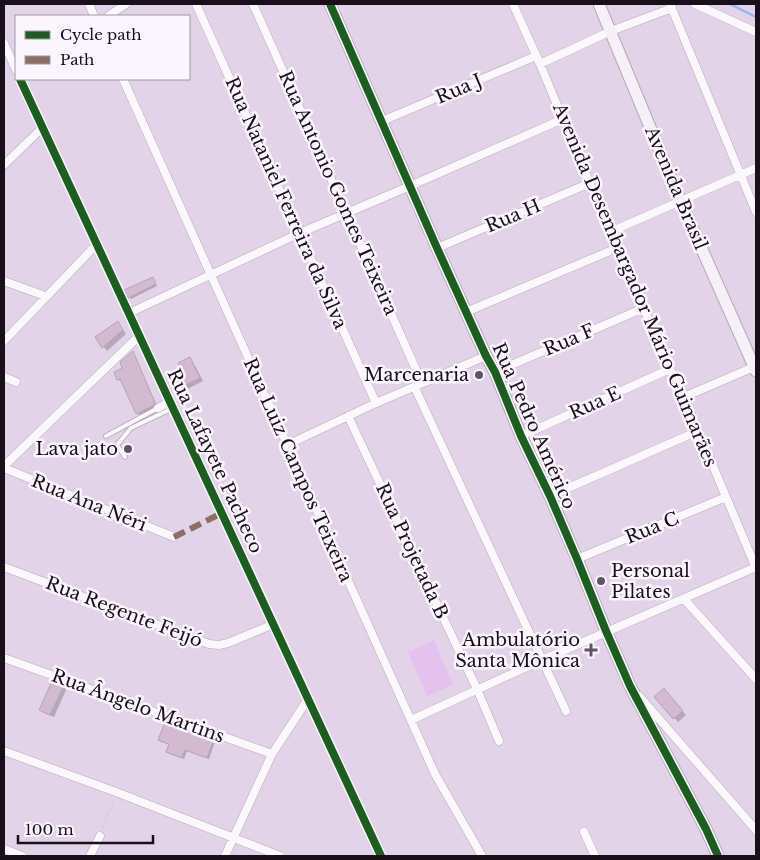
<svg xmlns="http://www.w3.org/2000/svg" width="760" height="860" viewBox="0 0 760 860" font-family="'Libre Baskerville',serif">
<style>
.green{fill:#e5c1ef}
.shadow{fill:#0003}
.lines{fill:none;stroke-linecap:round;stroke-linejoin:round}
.stream{stroke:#92b6f5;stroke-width:2.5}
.building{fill:#d3bad0;stroke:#b4a6b4}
.lane-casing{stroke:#b4a8b8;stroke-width:5.5}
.street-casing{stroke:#b4a8b8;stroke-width:9}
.secondary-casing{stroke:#b4a8b8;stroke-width:13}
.path{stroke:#d5d1d7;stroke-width:2;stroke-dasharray:4 2.5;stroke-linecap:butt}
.lane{stroke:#fbf8fc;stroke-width:4}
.street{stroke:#fbf8fc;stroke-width:8}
.secondary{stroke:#f5f1f6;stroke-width:11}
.quiet{stroke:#8d6e63;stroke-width:6;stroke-dasharray:12 6;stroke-linecap:butt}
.cycleway-casing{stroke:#fbf5fd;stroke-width:11}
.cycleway{stroke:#1b5e20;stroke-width:8}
.poi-dot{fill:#5f5463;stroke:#fbf5fd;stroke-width:2}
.labels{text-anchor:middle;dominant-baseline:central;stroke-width:5;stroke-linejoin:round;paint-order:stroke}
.street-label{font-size:18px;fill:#180f1b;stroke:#fbf5fd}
.poi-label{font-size:18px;fill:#180f1b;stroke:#fbf5fd;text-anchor:end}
</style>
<rect width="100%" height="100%" fill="#e3d3e8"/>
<!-- green -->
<path class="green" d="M434 640 453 685 427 696 408 652Z"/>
<!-- shadow -->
<path class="shadow" d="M153 278 157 286 131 299 129 297Z
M118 323 126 334 107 351 97 338Z
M134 355 157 406 155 408 139 415 137 413 122 380 120 381 118 379Z
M189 359 193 362 203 381 180 393 176 389 183 369Z
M63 686 66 690 54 717 44 713 40 709Z
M667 694 686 715 678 722 656 697Z
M159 740H213L215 742 209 759 187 751 184 759 170 754 168 752 170 745 161 742Z"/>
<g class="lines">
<!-- stream -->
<path class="stream" d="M730 4 756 17"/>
</g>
<!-- building -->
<path class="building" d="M153 277 156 284 128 298 124 290Z
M118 321 123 330 102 348 95 337Z
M133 351 155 403 153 406 136 414 120 379 117 380 114 372 122 368 120 362Z
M190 357 200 378 175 390 168 375 181 369 178 363Z
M52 681 64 685 50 715 39 710Z
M664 688 683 711 673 719 654 697Z
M165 722 214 739 207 758 185 750 182 758 166 752 169 744 158 740Z"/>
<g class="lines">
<defs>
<path id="lane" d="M106 436 158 408
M125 457 117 445 131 428 173 408"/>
<path id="street" d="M89 4 94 16
M196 4 376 403
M253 4 422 383
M513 4 540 64 610 232 670 369 684 397 756 568
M670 4 756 212
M695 4 756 32
M108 16 126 4
M4 43 16 70
M540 64 611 31 672 8
M20 79 381 856
M123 79 435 774 482 856
M382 121 536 56
M4 165 43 127
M610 232 756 168
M437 248 590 183
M4 281 45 296
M466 312 617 248
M129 313 300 233 410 186 563 119
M4 341 97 244
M495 372 644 308
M4 377 16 382
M414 386 566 711
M684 397 756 366
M158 408 170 402
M348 416 477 689 499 741
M521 436 670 369
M287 445 376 403 486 356
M4 466 140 335
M4 468 174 537
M550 496 698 431
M577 559 726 497
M4 567 209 644 219 645 228 643 274 624
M684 599 756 679
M4 658 272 754
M639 696 756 830
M411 720 542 660 756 567
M4 751 116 792 280 856
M584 832 595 856
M4 849 22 856
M90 856 100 836
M225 856 272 754 308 699"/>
<path id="secondary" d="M330 4 437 248 486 356 495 372 521 436 550 496 577 559 606 631 630 686 706 829 718 856
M599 4 681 202 756 371"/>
</defs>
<!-- lane casing -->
<use href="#lane" class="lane-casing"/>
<!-- street casing -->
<use href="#street" class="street-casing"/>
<!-- secondary casing -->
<use href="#secondary" class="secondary-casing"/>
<!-- path -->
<path class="path" d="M102 829 114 799"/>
<!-- lane -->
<use href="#lane" class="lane"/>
<!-- street -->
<use href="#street" class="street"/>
<!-- secondary -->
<use href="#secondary" class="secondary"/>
<!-- quiet -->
<path class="quiet" d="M174 537 222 513"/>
<defs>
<path id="cycleway" d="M330 4 437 248 486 356 495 372 521 436 550 496 577 559 606 631 630 686 706 829 718 856
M20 79 381 856"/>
</defs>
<!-- cycleway casing -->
<use href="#cycleway" class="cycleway-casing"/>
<!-- cycleway -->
<use href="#cycleway" class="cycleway"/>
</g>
<!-- markers -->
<g class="poi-dot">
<circle cx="479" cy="375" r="5"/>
<circle cx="128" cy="449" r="5"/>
<circle cx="601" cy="581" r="5"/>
<path d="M588.5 642.5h5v5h5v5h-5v5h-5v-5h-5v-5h5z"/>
</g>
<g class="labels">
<!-- street labels -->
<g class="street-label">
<text transform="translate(459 89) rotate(-23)">Rua J</text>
<text transform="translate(676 188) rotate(67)">Avenida Brasil</text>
<text transform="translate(338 193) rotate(66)">Rua Antonio Gomes Teixeira</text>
<text transform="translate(286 203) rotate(66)">Rua Nataniel Ferreira da Silva</text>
<text transform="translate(513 216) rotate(-23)">Rua H</text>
<text transform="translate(635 285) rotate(67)">Avenida Desembargador Mário Guimarães</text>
<text transform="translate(569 340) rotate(-23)">Rua F</text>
<text transform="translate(595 403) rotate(-24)">Rua E</text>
<text transform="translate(534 426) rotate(66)">Rua Pedro Américo</text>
<text transform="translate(215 461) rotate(65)">Rua Lafayete Pacheco</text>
<text transform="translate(298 470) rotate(66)">Rua Luiz Campos Teixeira</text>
<text transform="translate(89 503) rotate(22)">Rua Ana Néri</text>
<text transform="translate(652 528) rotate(-22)">Rua C</text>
<text transform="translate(412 551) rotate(65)">Rua Projetada B</text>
<text transform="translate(124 612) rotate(21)">Rua Regente Feijó</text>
<text transform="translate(138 706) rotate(20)">Rua Ângelo Martins</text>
</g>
<!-- poi labels -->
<g class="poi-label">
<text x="469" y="375">Marcenaria</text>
<text x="118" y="449">Lava jato</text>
<text x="611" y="571" text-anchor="start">Personal<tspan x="611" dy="21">Pilates</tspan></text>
<text x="580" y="640">Ambulatório<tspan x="580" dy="21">Santa Mônica</tspan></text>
</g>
</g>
<!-- border -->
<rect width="760" height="860" fill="none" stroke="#180f1b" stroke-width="10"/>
<!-- legend -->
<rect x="15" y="15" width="175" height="65" fill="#fbf5fd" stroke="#a099a3"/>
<rect x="25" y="31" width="25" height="8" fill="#1b5e20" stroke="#a099a3"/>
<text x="60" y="40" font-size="15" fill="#180f1b">Cycle path</text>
<rect x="25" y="56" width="25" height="8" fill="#8d6e63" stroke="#a099a3"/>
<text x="60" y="65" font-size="15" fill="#180f1b">Path</text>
<!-- scale -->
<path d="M18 835v8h135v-8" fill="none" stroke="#180f1b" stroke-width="2.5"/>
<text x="25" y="835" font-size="15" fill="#180f1b" stroke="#fbf5fd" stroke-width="4" paint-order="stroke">100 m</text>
</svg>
